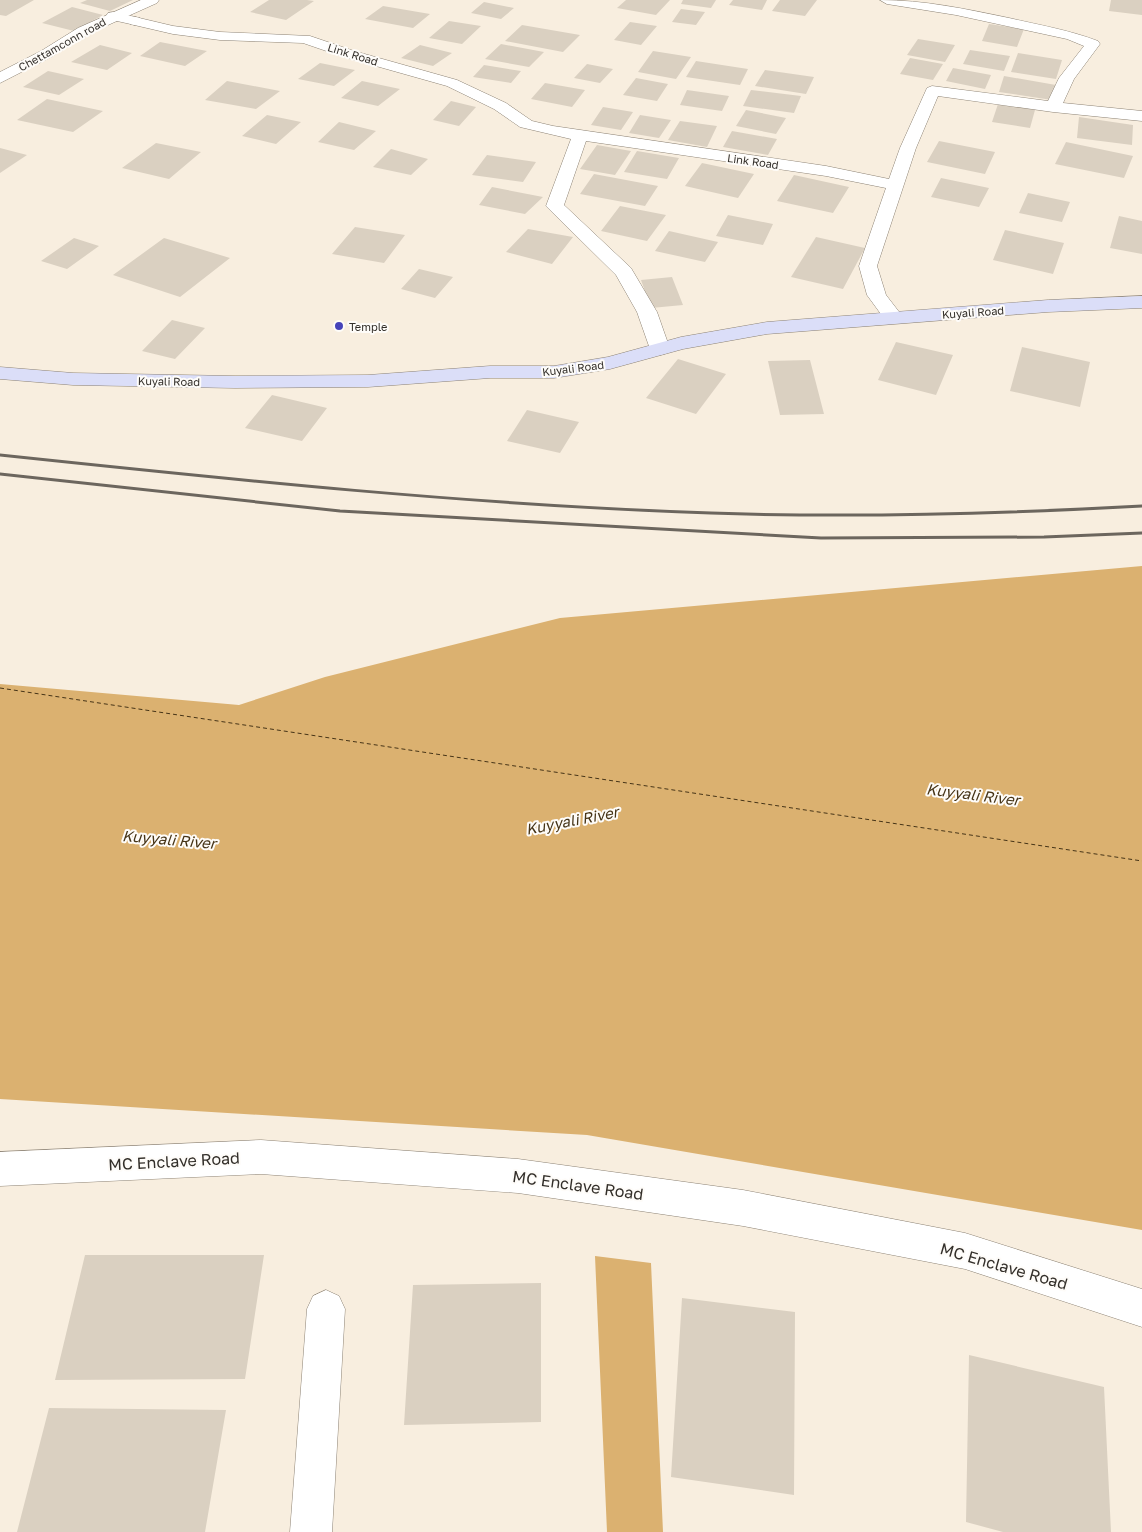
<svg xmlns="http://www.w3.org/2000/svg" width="1142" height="1532" viewBox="0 0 1142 1532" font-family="'Golos Text',sans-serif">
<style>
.water{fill:#dbb170}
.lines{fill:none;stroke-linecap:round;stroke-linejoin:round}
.ferry{stroke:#463417;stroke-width:1;stroke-dasharray:4 3;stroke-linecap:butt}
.building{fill:#dad0c1}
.minor-casing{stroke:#8d8375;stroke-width:1}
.tertiary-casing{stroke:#8d8375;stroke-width:1}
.secondary-casing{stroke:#8d8375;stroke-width:1}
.minor{fill:#fff;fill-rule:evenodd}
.tertiary{fill:#fff;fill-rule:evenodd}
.secondary{fill:#dbdef8;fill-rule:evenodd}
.rail{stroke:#6c665e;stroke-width:3}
.poi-dot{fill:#4643b9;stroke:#fefcf9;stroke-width:2}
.labels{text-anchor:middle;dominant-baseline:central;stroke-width:4;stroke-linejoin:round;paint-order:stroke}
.far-street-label{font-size:11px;fill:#332f2a;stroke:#fefcf9}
.far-poi-label{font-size:11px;fill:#332f2a;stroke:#fefcf9;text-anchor:start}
.water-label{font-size:15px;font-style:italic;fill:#463417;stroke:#fefcf9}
.near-street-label{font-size:16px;fill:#332f2a;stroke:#fefcf9}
</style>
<rect width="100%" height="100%" fill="#f8eedf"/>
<!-- water -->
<path class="water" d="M1142 566V1230L587 1135 0 1099V684L239 705 325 677 560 618Z
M595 1256 651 1263 663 1532H607Z"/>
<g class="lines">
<!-- ferry -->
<path class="ferry" d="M0 688 1142 861"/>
</g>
<!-- building -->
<path class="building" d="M0 0H34L6 16 0 15Z
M87 0H133L110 11 80 3Z
M269 0H307L314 1 286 20 250 12Z
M626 0H670L656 15 617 8Z
M683 0H716L711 8 681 4Z
M733 0H767L762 10 729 5Z
M780 0H817L805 16 772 11Z
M1111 0H1142V15L1109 11Z
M484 2 514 8 501 19 471 13Z
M383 6 430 14 413 28 365 19Z
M72 7 103 15 74 31 42 23Z
M681 9 705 12 696 25 672 22Z
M449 21 481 26 462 44 429 38Z
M630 22 657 26 641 45 614 40Z
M989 24 1024 29 1017 47 982 41Z
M522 25 580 35 563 52 505 41Z
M918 39 955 45 945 62 907 55Z
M160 42 207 51 185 66 140 56Z
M501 44 544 52 529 67 485 59Z
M100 45 132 53 107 70 71 62Z
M420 45 452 53 433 66 401 58Z
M970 50 1010 56 1004 71 963 64Z
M653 51 691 57 676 79 638 72Z
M1018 53 1062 60 1056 79 1011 72Z
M910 58 943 64 933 80 900 74Z
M696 61 748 69 740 85 686 77Z
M320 63 355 70 334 86 298 79Z
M587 64 613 69 600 83 574 78Z
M484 65 521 71 511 83 473 77Z
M953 68 991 75 985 89 946 81Z
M765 70 814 77 806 94 755 86Z
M48 71 84 79 59 95 23 87Z
M1004 76 1056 85 1052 100 999 92Z
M636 78 668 84 657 101 623 95Z
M227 81 280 91 256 109 205 100Z
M362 81 400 89 378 106 341 98Z
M545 83 585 90 572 107 531 99Z
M687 90 729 96 722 111 680 105Z
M751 90 801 96 794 113 743 106Z
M47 99 103 111 73 132 17 120Z
M451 101 476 107 459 126 433 120Z
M998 104 1035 110 1030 128 992 122Z
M603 107 633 112 621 130 591 125Z
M746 110 786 118 776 134 736 126Z
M267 115 301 122 276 144 242 136Z
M640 115 671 120 659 138 629 133Z
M1079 117 1133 125 1132 145 1077 138Z
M680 121 717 126 707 147 668 140Z
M339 122 376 131 354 150 318 142Z
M732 131 777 139 768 155 723 147Z
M939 141 995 152 985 174 927 162Z
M1066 142 1133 156 1124 178 1055 164Z
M156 143 201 152 169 179 122 168Z
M597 145 631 151 615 175 580 169Z
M0 148 27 155 0 173Z
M391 149 428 159 411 175 373 167Z
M637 151 679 158 667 179 624 172Z
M487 155 536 162 523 182 472 175Z
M702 163 754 174 738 198 685 186Z
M594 174 658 186 645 206 580 194Z
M794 175 849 187 833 213 777 201Z
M941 178 989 188 979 207 931 197Z
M492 187 543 197 525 214 479 205Z
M1028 193 1070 202 1062 222 1019 213Z
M620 206 666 215 647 241 601 231Z
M728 215 773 224 763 245 716 236Z
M1119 216 1142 221V254L1110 248Z
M355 227 405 235 384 263 332 254Z
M528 229 573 237 552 264 506 252Z
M1005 230 1064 243 1053 274 993 260Z
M669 231 718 242 705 262 655 251Z
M816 237 865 248 843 289 791 277Z
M74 238 99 246 67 269 41 261Z
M164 238 230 258 180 297 113 275Z
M419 269 453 277 435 298 401 289Z
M672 277 683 305 651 308 641 280Z
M172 320 205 328 175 359 142 351Z
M896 342 953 355 936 395 878 380Z
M1022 347 1090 362 1080 407 1010 391Z
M678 359 726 374 696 414 646 398Z
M810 360 824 414 780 415 768 361Z
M272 395 327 408 302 441 245 428Z
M527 410 579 422 560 453 507 441Z
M85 1255H264L245 1379 55 1380Z
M541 1283V1422L404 1425 413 1285Z
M682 1298 795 1312 794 1495 671 1477Z
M969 1355 1104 1387 1111 1532H1003L966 1522Z
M49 1408 226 1410 205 1532H17Z"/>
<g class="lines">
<defs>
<path id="minor" d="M141 0H159L157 3 88 34 51 57 0 83V72L41 51 78 28Z
M880 0C924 0 966 9 1009 18 1039 25 1069 30 1098 41L1100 44 1074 79 1063 103 1142 111V121L1053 112 938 96 916 148 877 266 886 295 903 317 900 321 893 323 886 321 867 295 859 266 886 188 826 176 586 141 564 205 631 268 657 312 670 349 667 353 660 355 653 353 650 349 637 312 616 275 546 206 571 139 520 127 494 109 447 86 344 57 303 43 220 40 173 34 130 24 128 21 130 18 135 17 173 26 220 32 310 36 354 51 457 80 506 103 532 121 553 126 826 166 889 179 900 148 927 88 932 86 1048 101 1059 78 1084 46 1067 39 956 15 887 4Z
M261 1140 518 1159 743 1190 965 1233 1142 1289V1327L965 1269 743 1226 518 1193 261 1174 0 1186V1152Z
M326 1290 339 1296 345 1309 332 1532H290L307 1309 313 1296Z"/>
<path id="tertiary" d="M113 12 140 18 142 21 140 24 135 25 108 19 106 16 108 13Z"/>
<path id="secondary" d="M1142 296V308L1048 312 767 334 683 349 610 369 554 378H490L368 387 235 388 73 385 0 379V367L73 373 235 376 368 375 490 366H554L608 357 681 337 767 322 1048 300Z"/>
</defs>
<!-- minor casing -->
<use href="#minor" class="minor-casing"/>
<!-- tertiary casing -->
<use href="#tertiary" class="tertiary-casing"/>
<!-- secondary casing -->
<use href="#secondary" class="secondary-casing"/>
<!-- minor -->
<use href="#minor" class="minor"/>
<!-- tertiary -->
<use href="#tertiary" class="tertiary"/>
<!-- secondary -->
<use href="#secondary" class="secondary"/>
<!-- rail -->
<path class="rail" d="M0 455C236 480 473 505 711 513 855 518 998 514 1142 506
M0 474 340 511 821 538 1044 537 1142 533"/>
</g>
<!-- markers -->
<circle class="poi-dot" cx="339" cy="326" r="5"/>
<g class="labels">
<!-- far-street labels -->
<g class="far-street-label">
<text transform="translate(62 44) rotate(-29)">Chettamconn road</text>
<text transform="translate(353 54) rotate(17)">Link Road</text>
<text transform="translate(753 161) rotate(8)">Link Road</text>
<text transform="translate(973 312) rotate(-4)">Kuyali Road</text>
<text transform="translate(573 368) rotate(-7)">Kuyali Road</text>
<text transform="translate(169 381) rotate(1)">Kuyali Road</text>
</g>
<!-- far-poi labels -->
<g class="far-poi-label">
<text x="349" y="326">Temple</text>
</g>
<!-- water labels -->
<g class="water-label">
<text transform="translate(973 794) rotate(7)">Kuyyali River</text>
<text transform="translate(572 820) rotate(-11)">Kuyyali River</text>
<text transform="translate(169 839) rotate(5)">Kuyyali River</text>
</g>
<!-- near-street labels -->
<g class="near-street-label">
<text transform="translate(174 1161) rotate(-3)">MC Enclave Road</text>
<text transform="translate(578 1185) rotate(8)">MC Enclave Road</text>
<text transform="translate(1004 1266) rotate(16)">MC Enclave Road</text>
</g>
</g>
</svg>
